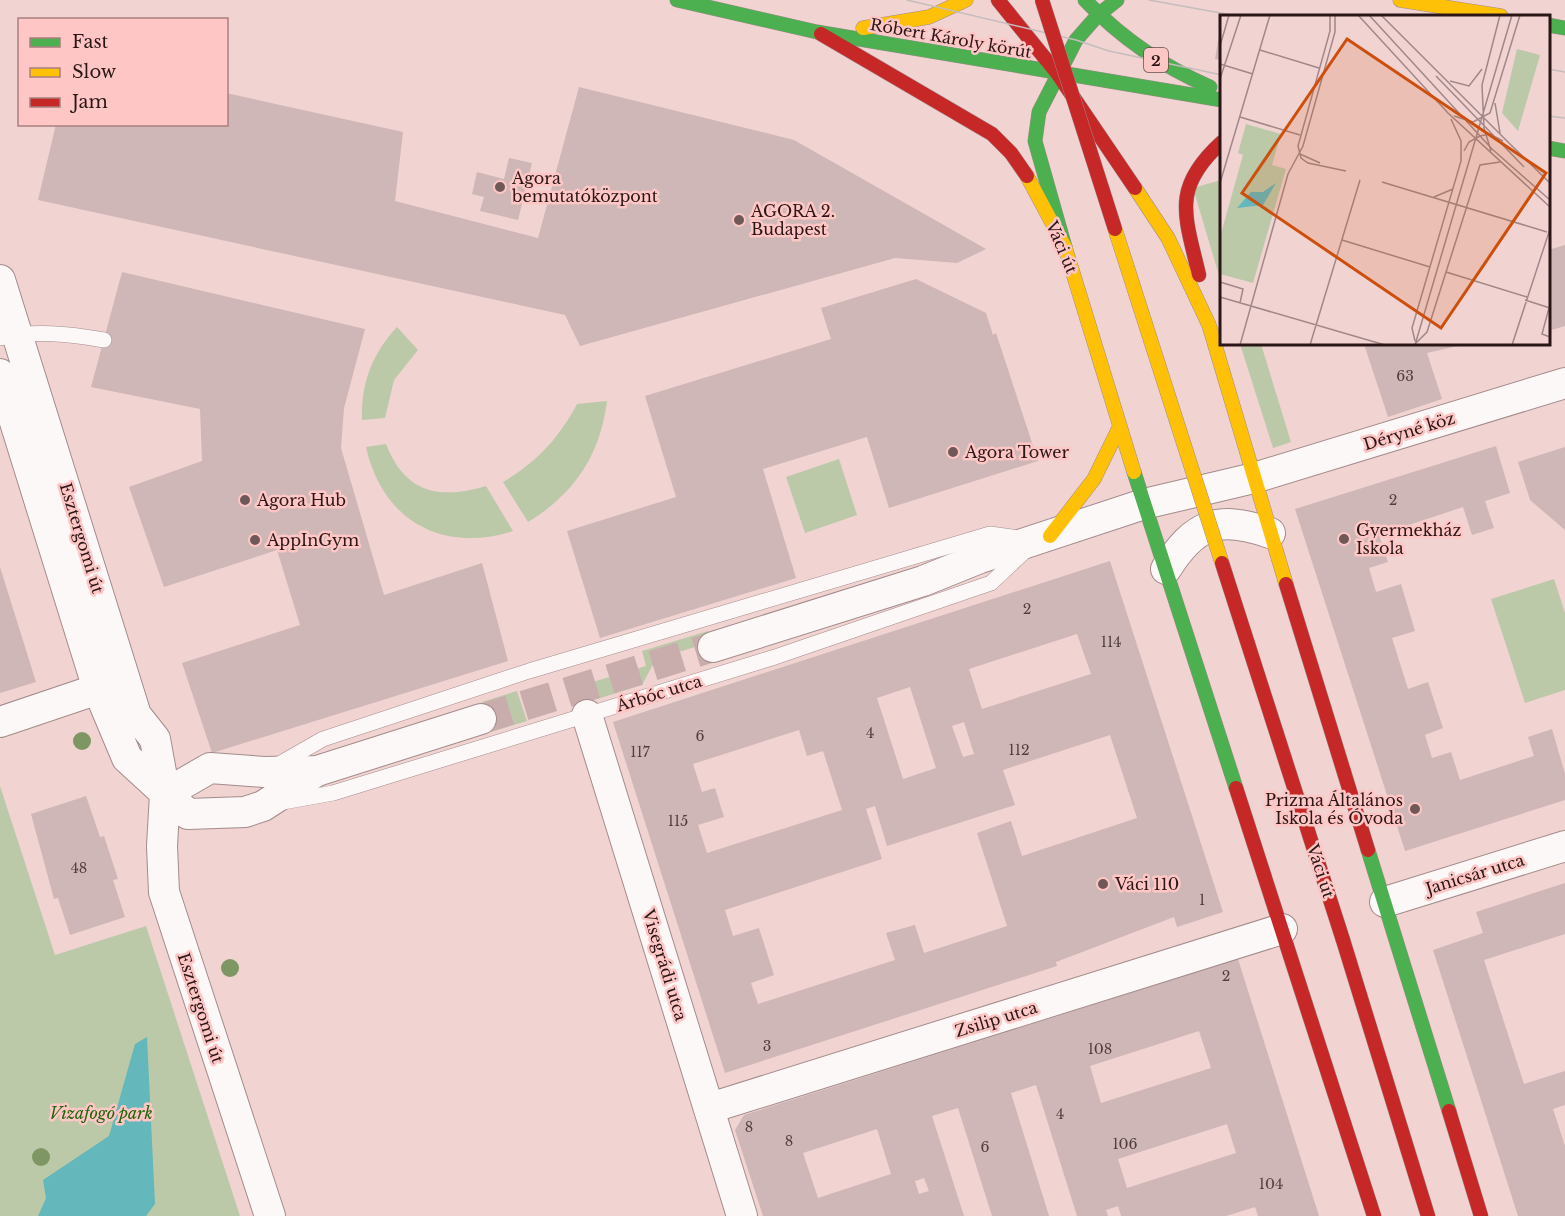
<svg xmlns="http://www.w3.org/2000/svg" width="1565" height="1216" viewBox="0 0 1565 1216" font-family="'Libre Baskerville',serif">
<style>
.green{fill:#bcc9a8}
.water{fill:#64b7bb}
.building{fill:#ceb7b6;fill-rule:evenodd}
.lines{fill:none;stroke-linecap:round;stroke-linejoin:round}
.street-tunnel{stroke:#c9adac;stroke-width:30;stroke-dasharray:30 15;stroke-linecap:butt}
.lane-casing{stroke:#a28c8b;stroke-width:16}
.street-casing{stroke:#a28c8b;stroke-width:32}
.fast-casing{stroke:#a28c8b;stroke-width:15}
.slow-casing{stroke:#a28c8b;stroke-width:15}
.jam-casing{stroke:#a28c8b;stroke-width:15}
.lane{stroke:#fdf8f8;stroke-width:15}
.street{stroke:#fdf8f8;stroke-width:30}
.fast{stroke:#4caf50;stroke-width:14}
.slow{stroke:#ffc107;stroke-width:14}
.jam{stroke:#c62828;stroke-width:14}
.tram{stroke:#c5bdbd;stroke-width:1.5}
.slow-bridge-casing{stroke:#a28c8b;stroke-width:15;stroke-linecap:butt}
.jam-bridge-casing{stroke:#a28c8b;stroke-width:15;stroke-linecap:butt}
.slow-bridge{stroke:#ffc107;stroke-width:14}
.jam-bridge{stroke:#c62828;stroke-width:14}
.tree{fill:#7e9663}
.poi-dot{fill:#705858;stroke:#fec6c5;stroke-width:2}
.labels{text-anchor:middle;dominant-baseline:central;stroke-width:5;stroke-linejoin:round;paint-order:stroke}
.number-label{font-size:14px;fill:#533e3e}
.shield{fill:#fec6c5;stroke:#6a4b4a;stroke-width:1.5}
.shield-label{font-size:15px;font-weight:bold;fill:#2a1616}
.street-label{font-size:16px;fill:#2a1616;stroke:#fec6c5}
.poi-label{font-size:16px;fill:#2a1616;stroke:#fec6c5;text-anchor:start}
.park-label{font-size:16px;font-style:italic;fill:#206509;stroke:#fec6c5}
.inset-road{fill:none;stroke:#a18787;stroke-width:1.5}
.view{fill:#cc4f0e;fill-opacity:0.15;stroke:#cc4f0e;stroke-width:3}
.inset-edge{fill:none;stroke:#2a1616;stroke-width:3}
</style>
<rect width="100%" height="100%" fill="#f1d3d2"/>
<!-- green -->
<path class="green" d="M1221 180 1222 183 1221 282 1193 188Z
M397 327 418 350 394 380 385 418 362 420C361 383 372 354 397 327Z
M1240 344H1261L1291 442 1273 448Z
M607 401C600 456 574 494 528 522L503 482C537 462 559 438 577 404Z
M386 444C405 493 439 500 486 486L513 531C442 554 382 520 366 447Z
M839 459 857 515 805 533 786 477Z
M1554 579 1565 613V690L1525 703 1491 599Z
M708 631 711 642 656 659 642 685 591 701 586 684 646 666 642 651Z
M517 691 527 721 491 732 482 702Z
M0 786 55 955 146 926 240 1216H0Z"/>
<!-- water -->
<path class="water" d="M147 1037 155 1204 146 1216H38L46 1198 43 1180 109 1136 135 1044Z"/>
<!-- building -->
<path class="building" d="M1220 29H1222V60L1215 59Z
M579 87 794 140 986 249 957 263 895 258 580 346 565 315 38 200 56 124H226V93L403 132 395 201 538 238Z
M509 158 532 163 518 220 480 211 484 197 472 194 477 172 504 179Z
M1565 245V326L1548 331V250Z
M122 272 365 329 344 408 341 448 384 595 482 563 508 661 212 753 182 663 300 625 277 550 164 587 129 487 202 461 200 409 91 387Z
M916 279 986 313 993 335 996 333 1038 461 889 508 867 437 763 469 796 578 600 638 567 531 676 497 645 396 831 339 821 308Z
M1364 344H1466L1427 353 1442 399 1388 417Z
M1496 446 1510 493 1485 501 1494 528 1472 535 1463 507 1379 535 1388 562 1369 568 1376 592 1401 584 1415 631 1392 638 1408 689 1428 682 1443 728 1425 735 1432 758 1451 752 1460 780 1534 756 1528 737 1552 729 1565 774V800L1405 851 1295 509Z
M1565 447V530L1530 500 1518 462Z
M1110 561 1223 912 1177 927 1174 917 1056 962 1057 966 725 1073 613 722ZM1077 634 1091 674 982 709 969 669ZM910 687 936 768 903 779 877 698ZM964 722 974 754 963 757 952 726ZM799 730 807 756 823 751 842 810 707 853 698 825 724 817 715 788 702 792 693 764ZM1110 735 1137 818 1022 856 1011 821 977 833 1007 926 924 953 915 925 886 933 895 960 758 1004 751 983 774 975 759 928 733 936 725 910 882 859 866 809 875 806 887 846 1015 805 1003 770Z
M0 567 36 682 0 693Z
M86 796 100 837 104 836 118 879 113 880 125 917 70 935 58 898 54 899 31 814Z
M1565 883V934L1484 960 1524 1084 1565 1071V1105L1553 1109 1565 1146V1216H1518L1433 950 1483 933 1476 912Z
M1238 959 1319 1216H1258L1255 1207 1226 1216H1121L1118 1206 1106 1210 1108 1216H1077L1036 1085 1011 1093 1049 1216H992L958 1108 932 1116 964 1216H763L735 1130 744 1115ZM1199 1031 1211 1068 1101 1103 1090 1066ZM1227 1124 1236 1153 1127 1188 1118 1159ZM877 1129 891 1174 818 1198 803 1153ZM924 1178 929 1191 919 1194 915 1181Z"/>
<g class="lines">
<!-- street-tunnel -->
<path class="street-tunnel" d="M481 719 713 647"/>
<defs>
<path id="lane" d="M0 338C34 330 70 334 104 340
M274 767 323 739 529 671 990 534 1019 538
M283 802 333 793 775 657 991 583 1025 551"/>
<path id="street" d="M0 280 136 715 155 739 165 794 162 846 164 892 270 1216
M0 374 98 689 127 758 188 814 245 812 263 806 317 771 481 719
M1166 569C1195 523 1218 515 1270 533
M713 647 923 581 980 558 1144 504 1254 478 1565 383
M587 715 742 1216
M0 722 98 689
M165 794 210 768 264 772 317 771
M1385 902 1565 846
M710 1108 1282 929"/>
<path id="fast" d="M677 0 817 32 1222 100
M1085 0C1121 38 1162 66 1210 87
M1548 25 1565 28
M1548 148 1565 151
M1065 247 1035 141 1039 112 1076 40 1098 15 1117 0
M1134 472 1236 788
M1368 850 1449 1111"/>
<path id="slow" d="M1400 0 1501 16
M863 28 929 17 966 0
M1027 176 1065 247 1134 472
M1135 188 1168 238 1209 325
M1209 325 1286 584
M1050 536 1094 479 1120 426"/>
<path id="jam" d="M998 0 1057 73 1135 188
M821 34 992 134 1011 153 1027 176
M1199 275C1185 215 1171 188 1222 142
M1286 584 1368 850
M1236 788 1374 1216
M1343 940 1428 1216
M1449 1111 1481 1216"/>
</defs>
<!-- lane casing -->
<use href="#lane" class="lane-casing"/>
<!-- street casing -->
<use href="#street" class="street-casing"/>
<!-- fast casing -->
<use href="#fast" class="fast-casing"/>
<!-- slow casing -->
<use href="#slow" class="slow-casing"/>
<!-- jam casing -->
<use href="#jam" class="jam-casing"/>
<!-- lane -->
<use href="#lane" class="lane"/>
<!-- street -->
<use href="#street" class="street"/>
<!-- fast -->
<use href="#fast" class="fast"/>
<!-- slow -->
<use href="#slow" class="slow"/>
<!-- jam -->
<use href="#jam" class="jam"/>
<!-- tram -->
<path class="tram" d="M907 0 1076 40 1109 51 1222 75
M1149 0 1237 16
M1548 69 1565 72
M1548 116 1565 118"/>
<defs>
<path id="slow-bridge" d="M1115 229 1222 563"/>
<path id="jam-bridge" d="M1042 0 1115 229
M1222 563 1343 940"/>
</defs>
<!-- slow-bridge casing -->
<use href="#slow-bridge" class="slow-bridge-casing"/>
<!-- jam-bridge casing -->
<use href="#jam-bridge" class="jam-bridge-casing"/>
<!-- slow-bridge -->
<use href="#slow-bridge" class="slow-bridge"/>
<!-- jam-bridge -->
<use href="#jam-bridge" class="jam-bridge"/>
</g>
<!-- trees -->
<g class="tree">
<circle cx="82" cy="741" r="9"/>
<circle cx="230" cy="968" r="9"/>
<circle cx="41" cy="1157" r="9"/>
</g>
<!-- markers -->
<g class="poi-dot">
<circle cx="500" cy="187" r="6"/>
<circle cx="739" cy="220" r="6"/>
<circle cx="953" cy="452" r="6"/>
<circle cx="245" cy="500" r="6"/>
<circle cx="1344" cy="539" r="6"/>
<circle cx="255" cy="540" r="6"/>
<circle cx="1415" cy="809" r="6"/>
<circle cx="1103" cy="884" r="6"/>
</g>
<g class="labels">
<!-- number labels -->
<g class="number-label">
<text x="1405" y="376">63</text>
<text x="1393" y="500">2</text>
<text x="1027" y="609">2</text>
<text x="1111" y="642">114</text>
<text x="870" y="733">4</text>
<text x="700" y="736">6</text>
<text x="1019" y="750">112</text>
<text x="640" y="752">117</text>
<text x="678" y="821">115</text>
<text x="79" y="868">48</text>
<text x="1202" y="900">1</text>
<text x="1226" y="976">2</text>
<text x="767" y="1046">3</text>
<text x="1100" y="1049">108</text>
<text x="1060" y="1114">4</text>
<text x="749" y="1127">8</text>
<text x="789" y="1141">8</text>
<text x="1125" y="1144">106</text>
<text x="985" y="1147">6</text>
<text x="1271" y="1184">104</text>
</g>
<!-- shield labels -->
<rect class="shield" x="1144" y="48" width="24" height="24" rx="4.5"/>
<g class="shield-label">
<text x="1156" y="60">2</text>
</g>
<!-- street labels -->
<g class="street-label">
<text transform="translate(951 38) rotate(10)">Róbert Károly körút</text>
<text transform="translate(1062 247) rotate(67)">Váci út</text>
<text transform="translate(1409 431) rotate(-17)">Déryné köz</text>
<text transform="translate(82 538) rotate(73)">Esztergomi út</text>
<text transform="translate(659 693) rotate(-17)">Árbóc utca</text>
<text transform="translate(1321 871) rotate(72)">Váci út</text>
<text transform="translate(1475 874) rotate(-17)">Janicsár utca</text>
<text transform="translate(665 965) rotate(73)">Visegrádi utca</text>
<text transform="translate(201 1008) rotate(72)">Esztergomi út</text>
<text transform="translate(996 1019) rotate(-17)">Zsilip utca</text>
</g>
<!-- poi labels -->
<g class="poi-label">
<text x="512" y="178">Agora<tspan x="512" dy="18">bemutatóközpont</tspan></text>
<text x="751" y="211">AGORA 2.<tspan x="751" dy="18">Budapest</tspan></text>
<text x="965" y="452">Agora Tower</text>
<text x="257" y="500">Agora Hub</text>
<text x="1356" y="530">Gyermekház<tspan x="1356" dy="18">Iskola</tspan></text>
<text x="267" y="540">AppInGym</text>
<text x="1403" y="800" text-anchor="end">Prizma Általános<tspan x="1403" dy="18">Iskola és Óvoda</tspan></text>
<text x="1115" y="884">Váci 110</text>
</g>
<!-- park labels -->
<g class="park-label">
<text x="101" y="1113">Vizafogó park</text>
</g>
</g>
<!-- overview -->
<g transform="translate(1220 15)">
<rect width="330" height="330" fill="#f1d3d2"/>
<path d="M297 34 320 40 298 116 282 98ZM26 109 61 119 52 150 66 154 33 268 0 259V222L23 140 18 138Z" fill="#bcc9a8"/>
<path d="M56 168 43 190 17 193 31 177H43Z" fill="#64b7bb"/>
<path class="inset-road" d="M110 0V16L78 131 81 143 88 148 126 156M138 0 228 98 330 192M149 0 272 134 330 185M161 0 292 131M0 31 9 0M40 35 99 53M0 49 33 59M216 61 304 152M0 64 21 0M230 66 249 71 262 54M275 88 280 118M234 101 253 107 270 98 300 0M20 102 80 120M290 129 330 168M244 136 249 127 260 121 270 119 283 126M271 136 264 113 262 70 280 0M80 139 100 148M162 167 327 217M0 168 50 0M214 182 233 174M122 225 210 252M226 257 307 282M0 267 23 274 20 288M0 282 165 330M305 285 330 293M329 293 322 319 330 322M195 326 192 313 241 146V126L231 104M196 328 207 317 260 150 280 147M20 330 68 159 83 131 115 17V0M90 330 140 165M195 330 292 0M292 330 330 214"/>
<path class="view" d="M127 24 326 158 221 313 22 178Z"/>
<rect width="330" height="330" class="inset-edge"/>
</g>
<!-- legend -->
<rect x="18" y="18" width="210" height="108" fill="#fec6c5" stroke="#a9807f" stroke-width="1.5"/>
<rect x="30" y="38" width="30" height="9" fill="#4caf50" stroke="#a9807f" stroke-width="1.5"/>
<text x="72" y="48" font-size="18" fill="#2a1616">Fast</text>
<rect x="30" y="68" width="30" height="9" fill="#ffc107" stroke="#a9807f" stroke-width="1.5"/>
<text x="72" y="78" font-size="18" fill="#2a1616">Slow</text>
<rect x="30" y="98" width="30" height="9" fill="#c62828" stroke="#a9807f" stroke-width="1.5"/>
<text x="72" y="108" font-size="18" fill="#2a1616">Jam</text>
</svg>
